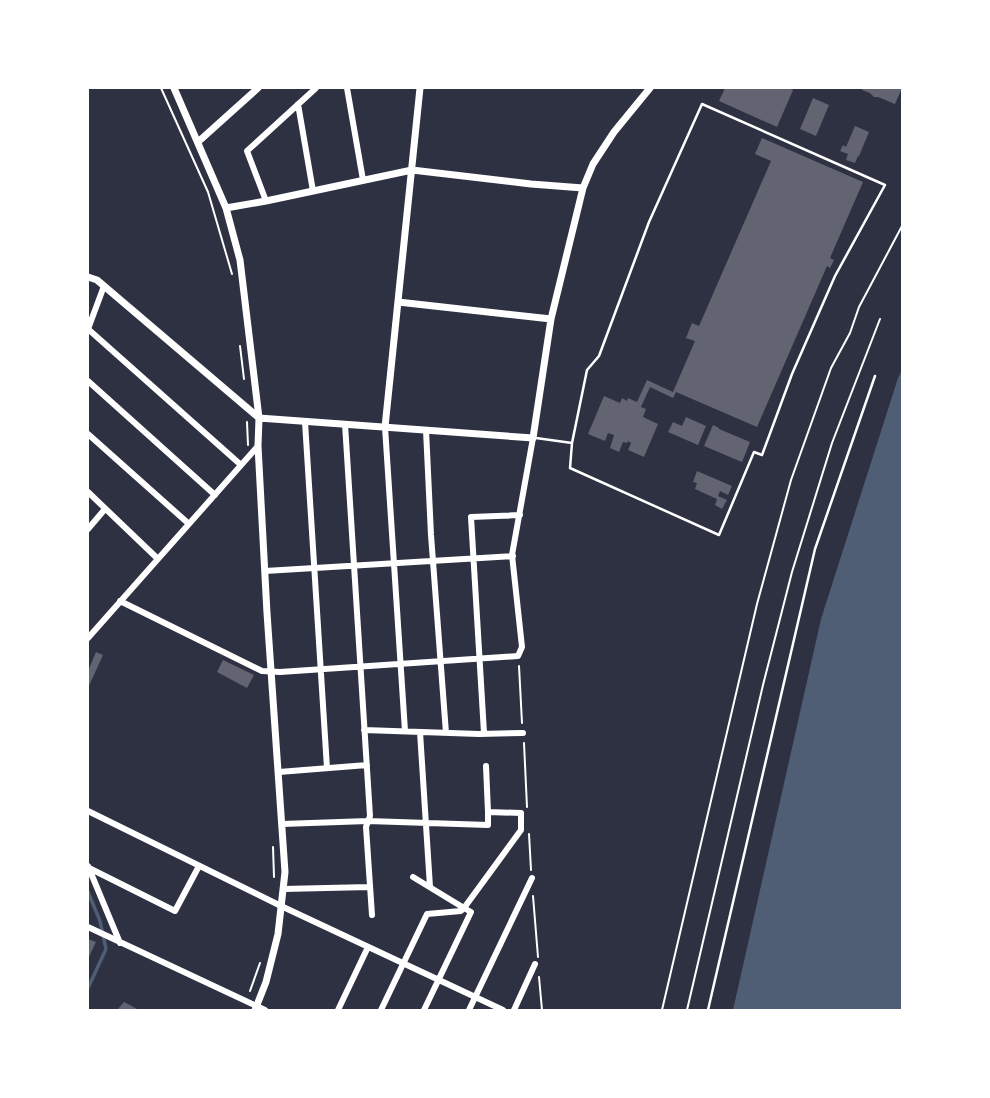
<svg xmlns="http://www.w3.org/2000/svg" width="990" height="1098" viewBox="0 0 990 1098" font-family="Overpass,sans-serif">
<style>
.water{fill:#4f5d75}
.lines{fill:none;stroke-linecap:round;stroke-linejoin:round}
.stream{stroke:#4f5d75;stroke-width:3.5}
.building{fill:#626471}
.path{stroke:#fff;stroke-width:2}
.service{stroke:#fff;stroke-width:2.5}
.minor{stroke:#fff;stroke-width:6}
.tertiary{stroke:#fff;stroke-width:7}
</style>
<rect width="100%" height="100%" fill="#2d3142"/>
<!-- water -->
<path class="water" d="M902 370V1010H733L821 619 898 378Z"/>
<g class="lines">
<!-- stream -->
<path class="stream" d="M88 892 100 921 106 949 88 988"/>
</g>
<!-- building -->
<path class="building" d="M725 88H788L793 90 777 127 719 101Z
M863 88H902L895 104 878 97H874L870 93 862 90Z
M813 98 829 105 816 136 800 129Z
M855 126 869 132 859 156H858L855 163 846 160 848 154 840 151 843 145 846 147Z
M762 138 863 182 830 258 834 260 830 268 827 266 757 427 676 392 673 398 650 387 641 407 646 409 643 417 658 424 644 457 628 450 631 443 628 441 627 443 623 442 619 452 610 448 614 435 608 433 605 441 588 434 604 396 620 403 622 398 627 401 628 398 637 402 647 380 673 392 695 341 686 338 692 323 699 326 771 161 755 154Z
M686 417 706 426 698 445 668 432 673 422 682 426Z
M713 425 719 428V429L750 442 742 462 704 446Z
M697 471 732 486 728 495 720 491 718 496 727 500 722 509 715 505 717 499 695 489 697 483 693 482Z
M96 652 103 655 88 688V671Z
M223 660 254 675 247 688 217 672Z
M88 939 96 942 88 959Z
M124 1002 139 1010H117Z"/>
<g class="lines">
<!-- path -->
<path class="path" d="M161 88 208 192 232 274
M240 346 244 379
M247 422 248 445
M519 666 522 723
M524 743 527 807
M529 834 531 870
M273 847 274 877
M533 896 538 957
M539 977 542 1010
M250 991 260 963
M662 1010 757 604 791 480 831 368 850 333 859 307 902 226
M687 1010 763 685 792 572 832 443 880 319"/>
<!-- service -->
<path class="service" d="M536 438 572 443 587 370 599 356 649 222 702 104 885 185 835 276 792 374 762 455 754 452 719 535 570 468 572 443
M708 1010 815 549 875 376"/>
<!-- minor -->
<path class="minor" d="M347 88 363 180
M298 104 313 191
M266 201 247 151 316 88
M104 286 88 329 241 465
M88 381 215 495
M305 422 327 768
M345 424 370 816 366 827 372 915
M385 427 405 731
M426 430 431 535 446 733
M88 434 189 524
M88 492 158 559
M88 529 105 509
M265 571 513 556
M120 601 262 671 280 672 518 656 522 647 512 555 533 438
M88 638 258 446
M364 730 479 734 523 733
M420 732 430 887
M484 733 471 517 520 515
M486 766 488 812
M279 772 367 765
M88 811 281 906 503 1010
M282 824 368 821 488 825V812L521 813V830L464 908 471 912 424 1010
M88 866 120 943
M89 868 175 911 199 866
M283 889 370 887
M88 927 265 1010
M338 1010 368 947
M381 1010 427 914 461 911 464 908 413 877
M469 1010 532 878
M514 1010 535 964"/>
<!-- tertiary -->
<path class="tertiary" d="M174 88 226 208 240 260 259 418 258 446 267 613 285 872 278 934 266 982 255 1010
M198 142 258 88
M226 208 266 201 412 170 531 184 583 188
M88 277 97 280 259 418 533 438 551 319 583 188 593 164 614 132 650 88
M398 302 551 319
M385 427 420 88"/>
</g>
<!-- border -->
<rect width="990" height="1098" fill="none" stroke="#ffffff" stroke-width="178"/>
</svg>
